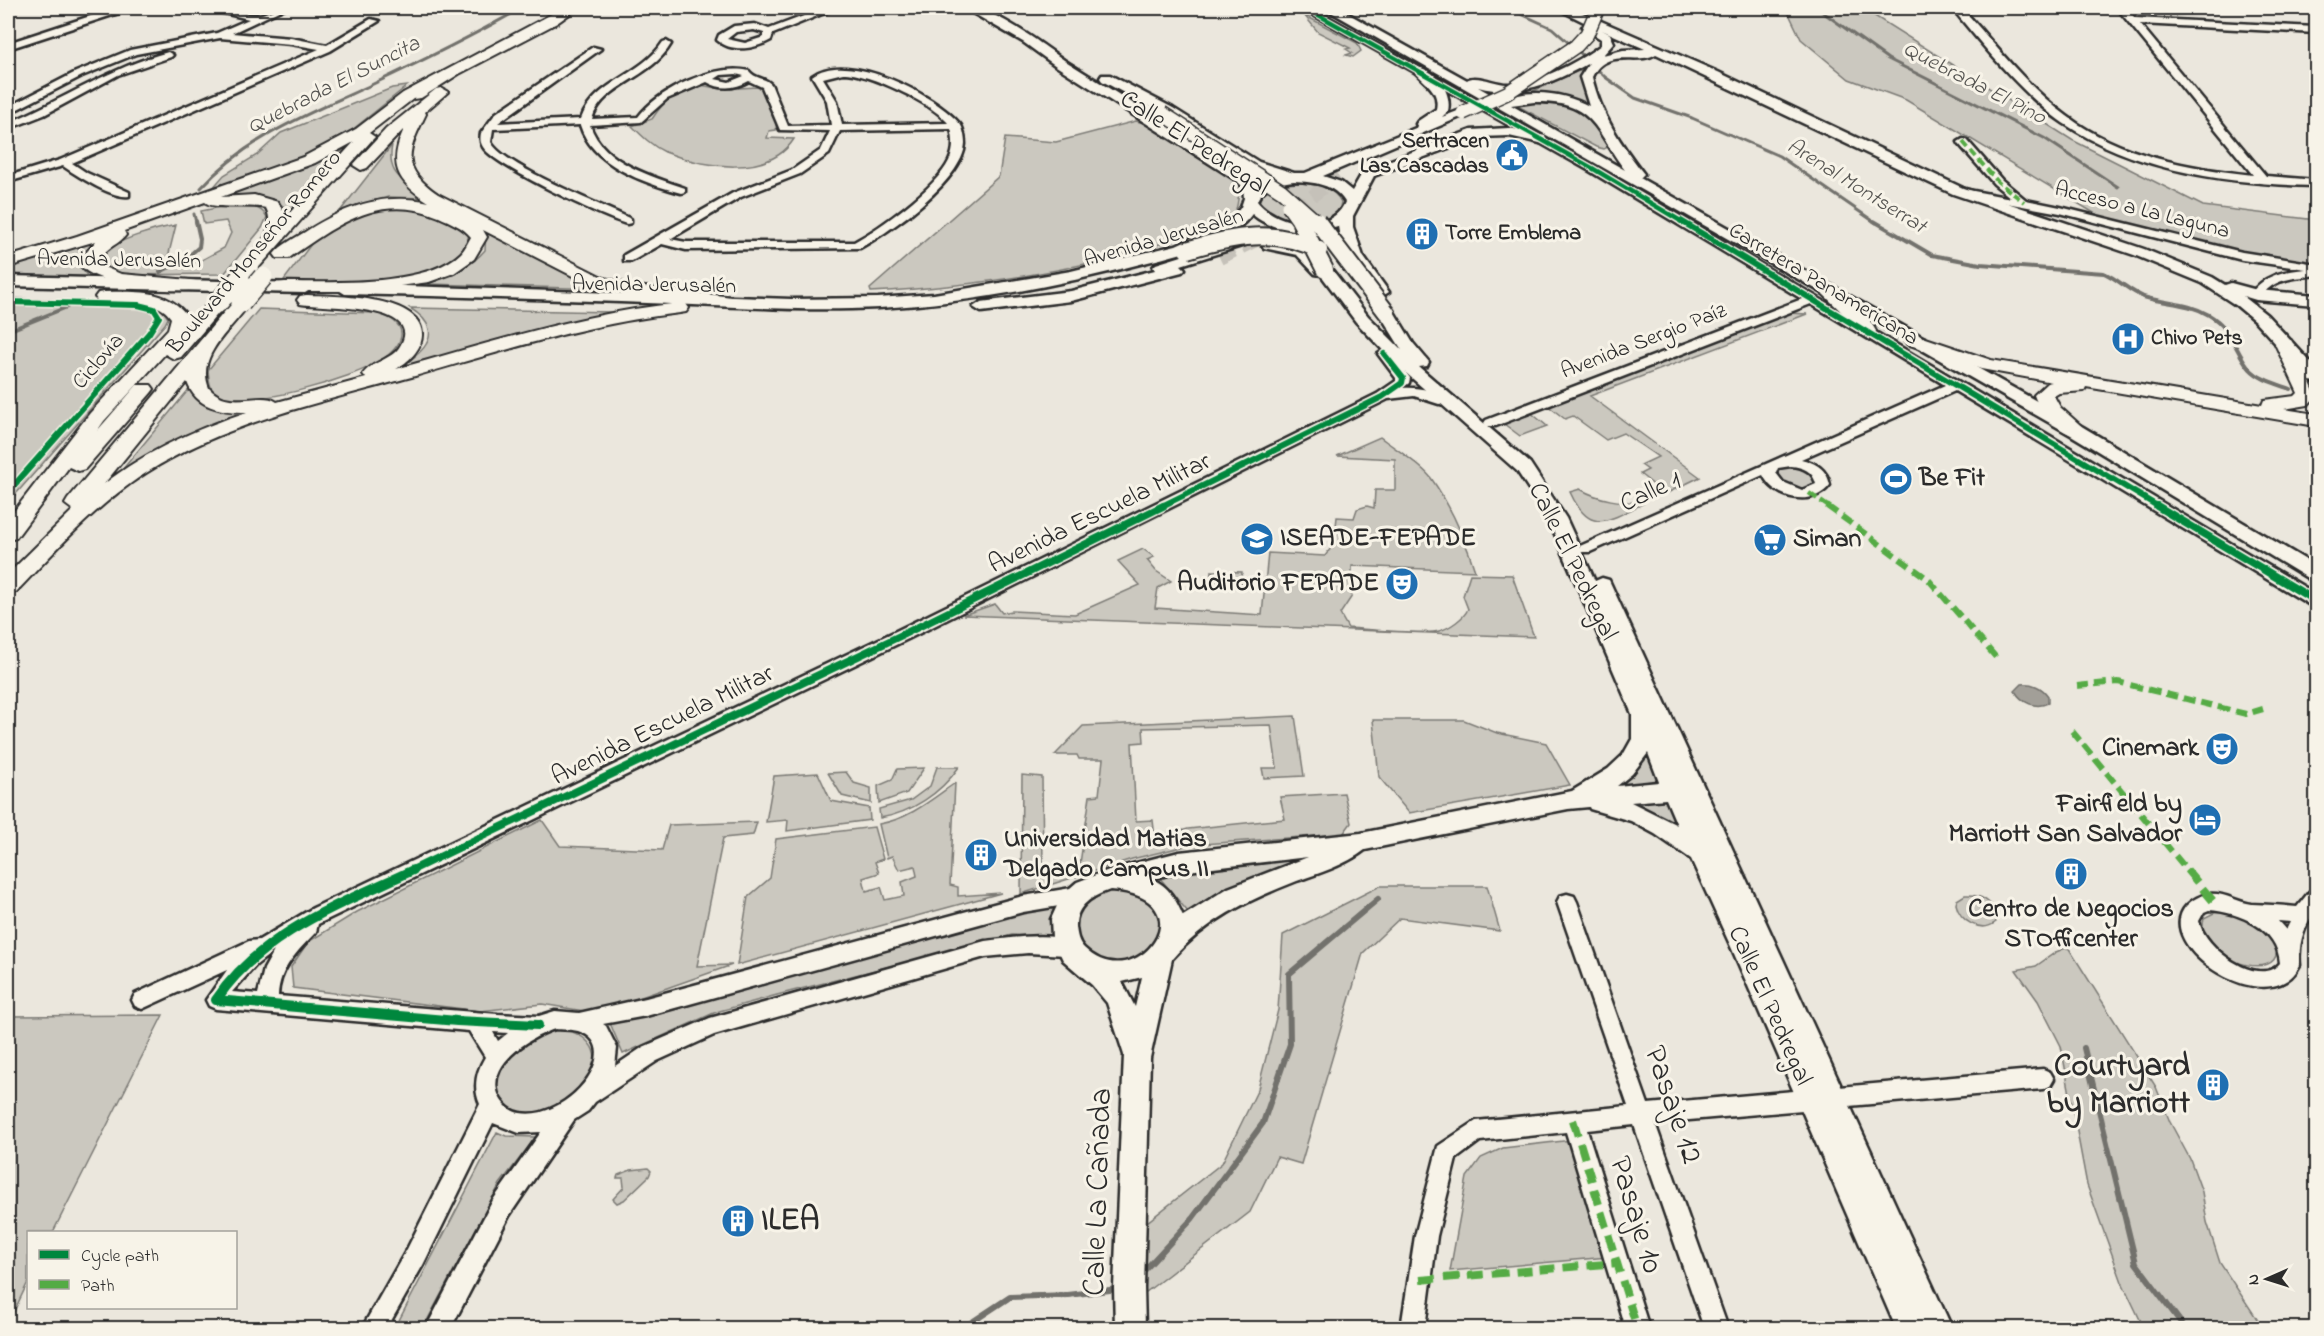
<svg xmlns="http://www.w3.org/2000/svg" width="2324" height="1336" viewBox="0 0 2324 1336" font-family="'Indie Flower',sans-serif">
<style>
.green{fill:#cbc8bf;stroke:#7b7a75;stroke-width:1.5}
.water{fill:#a29f98;stroke:#72716c;stroke-width:1.5}
.lines{fill:none;stroke-linecap:round;stroke-linejoin:round}
.stream-far2{stroke:#72716c;stroke-width:3}
.stream-far1{stroke:#72716c;stroke-width:4}
.stream{stroke:#72716c;stroke-width:6}
.major-tunnel-far1{stroke:#c5c1b9;stroke-width:13;stroke-dasharray:13 7;stroke-linecap:butt}
.major-tunnel{stroke:#c5c1b9;stroke-width:16;stroke-dasharray:16 8;stroke-linecap:butt}
.minor-casing{stroke:#2b2b2b;stroke-width:5}
.major-casing{stroke:#2b2b2b;stroke-width:5}
.highway-casing{stroke:#2b2b2b;stroke-width:4}
.minor{fill:#f7f3e8;fill-rule:evenodd}
.major{fill:#f7f3e8;fill-rule:evenodd}
.highway{fill:#f7f3e8;fill-rule:evenodd}
.major-bridge-far1-casing{stroke:#2b2b2b;stroke-width:16;stroke-linecap:butt}
.major-bridge-casing{stroke:#2b2b2b;stroke-width:20;stroke-linecap:butt}
.highway-bridge-casing{stroke:#2b2b2b;stroke-width:22;stroke-linecap:butt}
.major-bridge-far1{stroke:#f7f3e8;stroke-width:13}
.major-bridge{stroke:#f7f3e8;stroke-width:16}
.highway-bridge{stroke:#f7f3e8;stroke-width:19}
.quiet-far3{stroke:#54ab44;stroke-width:4;stroke-dasharray:8 4;stroke-linecap:butt}
.quiet-far2{stroke:#54ab44;stroke-width:4.5;stroke-dasharray:10 4.5;stroke-linecap:butt}
.quiet-far1{stroke:#54ab44;stroke-width:6;stroke-dasharray:12 6;stroke-linecap:butt}
.quiet{stroke:#54ab44;stroke-width:8;stroke-dasharray:16 8;stroke-linecap:butt}
.cycleway-far3-casing{stroke:#f7f3e8;stroke-width:7}
.cycleway-far2-casing{stroke:#f7f3e8;stroke-width:9}
.cycleway-far1-casing{stroke:#f7f3e8;stroke-width:11}
.cycleway-casing{stroke:#f7f3e8;stroke-width:14}
.cycleway-far3{stroke:#00873e;stroke-width:4.5}
.cycleway-far2{stroke:#00873e;stroke-width:6}
.cycleway-far1{stroke:#00873e;stroke-width:8}
.cycleway{stroke:#00873e;stroke-width:10}
.labels{text-anchor:middle;dominant-baseline:central;stroke-width:6;stroke-linejoin:round;paint-order:stroke}
.far-water-label{font-size:22px;font-style:italic;fill:#555451;stroke:#f7f3e8}
.far-poi-label{font-size:22px;font-weight:bold;fill:#2b2b2b;stroke:#f7f3e8;text-anchor:start}
.far-street-label{font-size:22px;fill:#2b2b2b;stroke:#f7f3e8}
.street-label{font-size:26px;fill:#2b2b2b;stroke:#f7f3e8}
.poi-label{font-size:26px;font-weight:bold;fill:#2b2b2b;stroke:#f7f3e8;text-anchor:start}
.near-poi-label{font-size:32px;font-weight:bold;fill:#2b2b2b;stroke:#f7f3e8;text-anchor:end}
.near-street-label{font-size:32px;fill:#2b2b2b;stroke:#f7f3e8}
</style>
<rect width="100%" height="100%" fill="#ebe7dd"/>
<filter id="ink" filterUnits="userSpaceOnUse"><feTurbulence type="fractalNoise" baseFrequency=".0167" numOctaves="2"/><feDisplacementMap in="SourceGraphic" scale="12" xChannelSelector="R" yChannelSelector="G"/><feConvolveMatrix kernelMatrix="1 2 1 2 8 2 1 2 1" color-interpolation-filters="sRGB"/></filter>
<g filter="url(#ink)">
<!-- green -->
<path class="green" d="M977 8H983L1257 177 1251 180Z
M1782 8H1862L2072 140 2203 206 2316 220V265L2250 255 2109 222 1906 100 1849 79 1801 39 1789 14Z
M1304 15 1357 43 1361 51 1353 57 1346 55 1352 53 1346 49 1350 48 1318 32Z
M1581 70 1582 82 1595 109 1580 103 1517 98Z
M701 85 721 89 757 87 764 90C770 103 778 115 776 130L769 131 767 138 794 139C769 179 702 167 665 152 652 146 642 136 632 126L652 119C663 102 679 87 701 85Z
M407 86 352 130 322 149 211 190 224 175 257 155 281 133 392 88Z
M1532 100C1578 104 1586 103 1608 147L1604 149 1596 147 1516 105Z
M1136 121 1144 123 1240 184C1238 195 1239 211 1230 218 1216 229 1194 233 1178 238 1079 272 975 286 871 292L870 289 999 176 1005 138 1056 142Z
M392 145C386 177 405 180 424 198L388 197 341 210Z
M346 149 289 212C271 190 237 196 212 197L270 177 306 168Z
M1299 183C1315 184 1334 187 1341 202L1339 212C1323 224 1290 228 1273 217 1268 214 1263 208 1259 204 1261 185 1284 184 1299 183Z
M395 205 432 209 469 234C456 295 330 281 284 280L315 239 349 216Z
M226 206C241 206 259 203 267 217L262 228 224 274 118 275 107 270 101 264C102 260 102 257 104 254 112 240 160 228 176 225L167 261H200L224 248 231 233 226 221 204 224 201 211Z
M486 230 591 284 604 289 428 284C451 275 469 269 485 250Z
M108 235C94 242 81 251 81 268L89 278 8 276V264Z
M8 298 147 303 162 309 168 318 165 324 8 503Z
M410 308 612 312 528 332 381 378C410 362 456 337 410 308Z
M259 309 375 313C410 322 408 342 380 361 354 378 246 411 218 395 209 390 209 379 208 370Z
M1789 313 1807 314 1590 396 1700 477 1665 494 1640 474 1648 470 1641 465 1658 457 1623 433 1606 440 1573 416 1565 419 1547 405Z
M190 388C204 413 244 406 270 407L112 482Z
M1530 412 1547 426 1520 436 1504 424Z
M1380 437C1394 448 1421 464 1431 478 1450 505 1465 539 1475 571L1352 566V596L1340 614 1348 628C1364 629 1428 635 1439 631 1450 628 1464 618 1468 609L1463 596 1470 574 1512 575 1534 637 963 615 995 604 1002 613 1012 611 1075 614 1140 585 1118 561 1143 549 1154 557 1147 560 1156 571 1171 581 1158 588 1155 608 1262 615 1268 553 1325 556 1334 544 1337 517 1354 518 1357 509 1367 506 1374 508 1375 490H1395V459L1337 456Z
M1797 465 1810 471 1817 482 1815 486C1799 492 1790 487 1776 478V470L1779 467Z
M1580 489C1601 501 1620 502 1644 503 1609 520 1590 537 1570 492Z
M1211 571 1242 572 1241 588 1210 586Z
M1295 716 1304 776 1264 778 1262 768H1277L1271 725 1143 728 1144 742 1132 743 1136 821 1153 820 1155 838 1188 829 1285 819 1280 797 1344 793 1351 823 1343 834 1190 845 1132 859 1021 894 1022 775 1042 777 1043 870H1079L1090 796 1099 795 1103 759H1079L1077 755H1055L1083 726Z
M1373 720H1464L1497 733 1546 743 1570 785 1409 813 1379 777Z
M1647 751 1657 780 1610 788Z
M937 767H959C941 793 911 813 880 818L879 809 911 800 930 786Z
M924 768 907 793 879 803 878 786 892 780 897 769Z
M846 772 854 783 871 788V803L842 796 828 773Z
M818 773 831 801 869 808 870 820 787 831 788 820 766 822 774 776Z
M955 783 950 885 958 887V896L1001 893 737 965 748 897 770 878 776 839 874 827 883 859 875 862 879 873 863 878 866 891 881 887 885 900 904 896 902 882 917 876 915 866 899 870 892 856 887 858 879 824C909 819 931 800 955 783Z
M1667 796 1680 828 1649 810 1614 799Z
M542 820 560 846 662 850 669 825 757 822 753 835 723 838 697 966 732 965 596 1013 542 1004 480 1011 293 988 291 967 308 942 357 912Z
M1314 855 1233 889 1188 912 1159 877 1200 867Z
M1125 886 1162 907 1160 946 1119 967 1077 949 1074 910 1095 891Z
M1380 886H1487L1500 931 1400 918 1363 953 1301 1164 1277 1157 1250 1212 1141 1296 1146 1223 1222 1163 1258 1089 1278 1010 1283 935Z
M1965 895C1979 894 1990 900 1997 913L1996 922C1981 934 1959 921 1956 904L1957 900Z
M1058 907 1057 937 1012 935 777 995 716 1012 623 1054 610 1023 724 996 1027 909Z
M2218 911C2231 911 2256 919 2265 930 2313 988 2190 969 2204 918Z
M2068 947 2156 1087 2170 1122 2190 1159 2202 1192 2207 1222 2220 1263 2263 1328H2144L2122 1282 2087 1185 2061 1046 2038 1001 2016 970 2036 966 2056 952Z
M163 1015 53 1232H28V1282L8 1324V1016Z
M562 1029C633 1045 575 1121 520 1115 500 1112 490 1089 497 1072 500 1064 509 1052 515 1046 527 1035 547 1030 562 1029Z
M497 1132 506 1136 536 1137 500 1184 423 1328H395Z
M1572 1140 1608 1257 1450 1271 1467 1177 1481 1158 1503 1148Z
M648 1168 651 1171 649 1176 624 1200 617 1203 613 1199 624 1187 623 1178H617L618 1175 631 1170Z"/>
<!-- water -->
<path class="water" d="M2022 684C2032 683 2042 687 2048 696V703C2036 709 2022 703 2015 691Z"/>
<g class="lines">
<!-- stream-far2 -->
<path class="stream-far2" d="M1508 8 1552 28 1587 59
M1817 8 1888 59 2044 138 2118 187
M1593 65 1605 77 1635 98 1692 118 1779 156 1876 223
M201 188C247 137 310 113 371 85 422 61 473 36 522 8
M194 214 196 223"/>
<!-- stream-far1 -->
<path class="stream-far1" d="M1874 221 1932 255 1980 264 2104 273C2118 279 2134 295 2147 298 2169 304 2189 303 2209 315 2233 329 2234 350 2250 369 2260 380 2278 384 2291 389
M160 272 184 260 199 247 200 239 196 221
M8 331 67 307"/>
<!-- stream -->
<path class="stream" d="M2084 1048 2136 1263 2185 1328
M1141 1274 1192 1219 1263 1123 1290 1044 1289 974 1378 899
M963 1328 1010 1297 1068 1295 1118 1289"/>
<!-- major-tunnel-far1 -->
<path class="major-tunnel-far1" d="M1283 223 1299 206 1339 176"/>
<!-- major-tunnel -->
<path class="major-tunnel" d="M1219 257 1278 228 1284 221"/>
<defs>
<path id="minor" d="M115 8H134L8 49V43Z
M202 8C221 6 239 16 257 15 267 14 274 8 285 8L232 33 291 38 327 45 371 19 379 21 330 51 72 163 87 173 129 192V196C113 199 76 175 63 166L8 182V176L60 160 319 49 291 44 220 38 136 54 82 76 8 114V107L76 72 130 50 217 33 249 19Z
M825 8H837L773 34 771 40C755 49 732 53 717 40L719 35 734 26 755 24 769 29ZM754 30 764 33V37L745 43 727 39 736 32Z
M1301 8H1312L1596 166 2316 594V606L2310 605 1955 391 1801 459C1816 463 1827 469 1830 485 1813 508 1774 499 1763 475L1590 552H1580L1577 549 1580 546 1945 385 1811 304 1496 426H1486L1484 423 1486 420 1802 299 1588 170ZM1791 466C1803 467 1813 471 1816 484L1802 490 1783 482 1776 473 1778 468Z
M1952 8H1962C1995 44 2026 86 2067 116 2120 156 2189 168 2253 175L2117 8H2126L2135 18 2316 27V33L2140 24 2266 176 2316 180V186C2230 184 2136 172 2063 123 2027 99 1980 43 1952 8Z
M666 41 671 44C651 79 603 84 592 119L638 117C659 89 715 63 749 71 755 79 764 77 771 84L788 126 831 125 827 101 812 76C848 49 935 95 960 124 963 127 965 138 965 144 963 180 890 232 860 248L686 250 662 244 632 261H624V255L733 193 792 170 821 150 830 131 780 130 762 87 749 81C735 89 721 90 707 82L667 99 641 122 590 125C603 163 651 176 685 188V192L681 193C644 183 592 165 580 125L493 129 491 142C503 166 603 205 631 219V223L627 224C604 218 493 165 483 147 480 142 480 138 481 133L496 113 593 47 601 49 498 123 581 119C595 81 641 76 663 42ZM843 73C869 73 932 103 948 123L842 125 837 101 823 78ZM736 74 744 76 729 82 715 79 721 75ZM951 129C954 140 954 151 949 161 936 188 880 228 854 242H686L670 239 741 197 800 174 829 154 840 131Z
M168 52 173 55 171 57 118 75 44 115 8 129V123C63 100 109 68 168 52Z
M1963 139 1967 140 2002 180 2026 200 2060 207 2242 252 2316 264V275C2294 279 2274 277 2260 298L2256 299 2250 295C2263 275 2283 271 2306 269L2242 260 2060 213 1959 194V190L1963 189 2011 198 1994 184 1959 144 1958 142Z
M1384 350 1389 351 1410 378 1409 383 1403 388C1417 387 1436 390 1446 400L1444 403 1439 404 1414 396 1388 399 910 638 318 924 316 932C298 951 279 968 278 996L498 1014 539 1016 555 1011 579 1013 646 998 1023 896 1077 887 1084 889 1087 895 1084 901 1077 903 1023 912 646 1016 603 1024 606 1026 617 1048 615 1066 643 1047 710 1018 985 941C1013 938 1047 932 1074 941L1077 947 1074 953 1067 955 1028 953 985 957 714 1035 657 1061 595 1102 588 1111 574 1120 509 1216 451 1328H426L493 1200 541 1132 519 1133 493 1123 423 1265 387 1328H362L407 1249 480 1104C473 1088 476 1072 485 1057L469 1031 216 1009 209 1006 206 1000 227 970 142 1009 135 1006 132 1000 135 994 249 941 259 940 313 908 898 630 1377 394 1396 381V378L1378 354ZM274 951 264 969 258 994 232 992 256 965ZM555 1029C562 1030 571 1029 578 1031 628 1046 568 1122 520 1113 512 1112 506 1107 501 1100 481 1068 529 1037 555 1029ZM493 1032 508 1033 498 1041Z
M2316 890V911C2303 928 2298 944 2300 965 2271 1025 2149 946 2187 905 2192 900 2201 895 2208 894 2224 892 2237 902 2252 904 2266 905 2282 905 2297 907L2309 892ZM2209 910C2239 912 2278 928 2280 963 2259 989 2204 948 2199 921L2204 912ZM2278 921 2290 922 2286 930Z
M1567 894 1574 896 1577 902 1648 1104 2043 1069 2050 1072 2054 1079 2050 1086 2043 1089 1655 1123 1728 1328H1704L1634 1125 1587 1130 1649 1328H1625L1566 1132 1480 1141 1456 1159 1437 1236 1425 1328H1401L1415 1236 1438 1146 1476 1121 1628 1106 1557 902 1560 896Z"/>
<path id="major" d="M964 8C991 5 1043 45 1064 60L1247 175 1255 184 1274 176 1249 168 1163 114 1102 81 1100 78 1102 75H1110L1173 108 1259 162 1294 173H1305L1418 127 1416 124 1418 121 1436 109C1440 90 1425 84 1415 72L1421 68C1438 73 1452 93 1448 111L1442 117 1463 109 1470 113 1323 176 1341 182 1352 191 1364 170 1471 130 1509 128 1545 136 1547 139 1540 143 1509 136 1478 137 1374 176 1353 216V227L1363 256 1389 292 1381 297 1375 295C1360 274 1341 253 1338 226 1311 234 1275 234 1252 214 1233 242 1176 255 1144 263 1058 286 968 303 879 308 802 312 724 306 647 303 546 299 446 296 345 294L337 289 345 284 791 299 878 298 934 294 1071 271 1176 245 1231 220 1241 207 1244 198 1243 187 1237 181 1056 66 1023 42ZM1294 181C1314 182 1334 184 1345 202 1331 236 1276 225 1257 201 1263 185 1279 183 1294 181Z
M1324 8H1338L1467 80C1476 74 1495 84 1507 84 1534 85 1579 62 1601 45V39L1582 27 1588 24 1556 8H1571L1718 72 1963 188 2144 249 2212 277 2225 285 2231 283 2257 290 2316 295V305L2256 300 2243 296 2267 315 2316 368V382L2310 381 2255 321 2237 306 2202 283 2134 255 1953 194 1656 54C1638 66 1607 46 1592 77 1601 115 1621 144 1644 174L1640 178 2083 427 2316 566V580L2309 579 2071 435ZM1602 30 1645 49 1623 50 1603 55 1614 43 1610 34ZM1589 63 1580 77 1589 106C1565 93 1527 87 1503 101L1478 87C1520 98 1552 83 1589 63ZM1534 102C1595 101 1594 129 1625 170L1511 105Z
M1243 237 1248 238 1250 241 1248 244 1181 265 1185 269 1182 272 1071 301 981 312 973 307 981 302 1071 291 1155 270 1153 267 1156 264Z
M1269 241 1307 249 1324 266 1330 267 1368 316 1402 350 1379 313 1381 310H1393L1413 343 1429 362 1427 366 1419 367 1530 463 1566 518 1595 581 1602 578 1609 580 1952 1328H1896L1732 949 1691 859 1655 834 1631 821 1590 809 1589 807 1568 809 1365 850C1346 865 1319 873 1297 881 1248 900 1206 920 1172 959L1150 1058 1144 1288 1145 1328H1115L1114 1288 1124 1055 1107 1003 1092 985 1063 960 1052 937 1051 919 1062 895 1077 882 1109 870 1179 852 1361 833 1572 791 1608 769 1623 755 1632 739V714L1548 518 1517 471 1397 365 1356 322 1321 275 1315 274 1297 255 1264 248 1262 245 1264 242ZM1648 753 1659 782 1617 786 1632 774ZM1666 799 1677 825 1631 802ZM1308 857 1228 888 1183 916C1176 900 1169 886 1152 879L1179 872ZM1110 890C1211 897 1137 1000 1084 948 1078 942 1077 935 1076 927 1075 906 1092 896 1110 890ZM1142 977 1135 1007 1122 982Z
M8 276 305 283 313 288 305 293 8 286Z"/>
<path id="highway" d="M563 8H578L557 23 459 74 421 98 413 99 369 133 375 137 372 140 246 282H234L231 278C245 258 280 236 266 208 250 204 212 210 205 202L124 231 126 235C117 247 102 247 99 265L121 274 190 280 196 281 199 285 196 289C174 294 95 285 81 266L84 255 96 241 8 267V257L77 236 303 157 356 129 403 93ZM354 142 286 217 278 202 254 195 221 197 315 163Z
M441 88 448 92 425 112 426 114C408 151 399 167 438 194L604 278 636 286 724 296 730 297 733 301 730 305 724 306 636 296 592 286 483 230 487 237 474 259 454 273 429 282 363 291H279L276 287 279 283 285 282C331 282 426 287 461 253 465 249 468 242 471 237 463 227 450 222 439 217 379 192 337 225 289 258H277L274 254C281 245 295 238 305 232 344 207 382 192 429 202 396 182 388 164 404 129L367 168 361 170 353 165 386 129 436 89Z
M1829 285 1835 286 1867 316 1876 331 1874 335H1860L1853 323 1823 294 1820 290 1823 286Z
M104 292C137 292 168 288 189 318L187 327 212 299H224L227 303 181 357 174 359 165 354 104 421 97 431 137 385H151L154 389 151 393 85 469 78 471 69 467 16 538 8 540V519L90 413 168 329 171 318C155 294 121 307 98 301L95 297 98 293Z
M306 295C334 296 419 295 422 333 423 349 408 362 396 369 490 343 582 313 680 303L686 304 689 308 686 312 680 313C589 323 503 351 415 376 323 402 228 421 146 473 97 504 56 550 16 592L8 594V574L73 510 65 504 68 499 235 299H247L250 303C233 328 195 355 209 388 230 411 261 390 277 402L366 378 363 374C372 361 392 360 400 346 427 303 318 308 300 304L297 300 300 296ZM187 382C196 408 221 412 247 412 196 429 146 451 104 484Z
M1914 334 1991 360 2262 405 2264 400 2295 396 2298 393 2275 344 2277 340H2291L2293 344 2316 396 2308 405 2284 409 2316 414V426L2086 387 2084 391 2059 393 2054 396 2060 407 2087 431 2084 435C2064 440 2040 413 2034 395L2047 383 2052 382 1981 369 1907 344 1905 340 1907 336Z"/>
</defs>
<!-- minor casing -->
<use href="#minor" class="minor-casing"/>
<!-- major casing -->
<use href="#major" class="major-casing"/>
<!-- highway casing -->
<use href="#highway" class="highway-casing"/>
<!-- minor -->
<use href="#minor" class="minor"/>
<!-- major -->
<use href="#major" class="major"/>
<!-- highway -->
<use href="#highway" class="highway"/>
<defs>
<path id="major-bridge-far1" d="M1162 113 1282 191 1318 223
M1463 113 1507 93 1576 46 1587 34 1598 8
M1288 206 1300 223"/>
<path id="major-bridge" d="M1300 221 1325 270
M1317 221 1387 313
M1187 250C1233 236 1275 228 1319 250"/>
<path id="highway-bridge" d="M218 303 240 278
M241 303 263 277"/>
</defs>
<!-- major-bridge-far1 casing -->
<use href="#major-bridge-far1" class="major-bridge-far1-casing"/>
<!-- major-bridge casing -->
<use href="#major-bridge" class="major-bridge-casing"/>
<!-- highway-bridge casing -->
<use href="#highway-bridge" class="highway-bridge-casing"/>
<!-- major-bridge-far1 -->
<use href="#major-bridge-far1" class="major-bridge-far1"/>
<!-- major-bridge -->
<use href="#major-bridge" class="major-bridge"/>
<!-- highway-bridge -->
<use href="#highway-bridge" class="highway-bridge"/>
<!-- quiet-far3 -->
<path class="quiet-far3" d="M1963 142 1998 182 2024 202"/>
<!-- quiet-far2 -->
<path class="quiet-far2" d="M1809 493 1829 507"/>
<!-- quiet-far1 -->
<path class="quiet-far1" d="M1827 506 1928 579 1999 661
M2077 686 2118 682 2246 714 2263 709
M2072 731 2188 871"/>
<!-- quiet -->
<path class="quiet" d="M2187 870 2214 902
M1573 1120 1637 1328
M1420 1280 1617 1263"/>
<defs>
<path id="cycleway-far3" d="M1306 8 1592 168 1684 223"/>
<path id="cycleway-far2" d="M1681 221 2159 507
M8 302 138 305 154 309 159 317 149 333 8 492
M1160 507 1382 397 1402 383 1403 378 1384 354"/>
<path id="cycleway-far1" d="M2157 506 2316 601
M410 871 904 634 1163 506"/>
<path id="cycleway" d="M413 870C341 904 262 932 216 1000L457 1021 538 1025"/>
</defs>
<!-- cycleway-far3 casing -->
<use href="#cycleway-far3" class="cycleway-far3-casing"/>
<!-- cycleway-far2 casing -->
<use href="#cycleway-far2" class="cycleway-far2-casing"/>
<!-- cycleway-far1 casing -->
<use href="#cycleway-far1" class="cycleway-far1-casing"/>
<!-- cycleway casing -->
<use href="#cycleway" class="cycleway-casing"/>
<!-- cycleway-far3 -->
<use href="#cycleway-far3" class="cycleway-far3"/>
<!-- cycleway-far2 -->
<use href="#cycleway-far2" class="cycleway-far2"/>
<!-- cycleway-far1 -->
<use href="#cycleway-far1" class="cycleway-far1"/>
<!-- cycleway -->
<use href="#cycleway" class="cycleway"/>
</g>
</g>
<!-- icons -->
<defs>
<symbol id="civic-disc" viewBox="-11 -11 22 22"><circle r="9.5" fill="#1f6fb2" stroke="#f7f3e8"/><path d="M-.6-6.5H3V-4.5H.6V-3L4-1V1h2V6H-6V1h2V-1L-.6-3ZM-1.2 2.5V6h2.4V2.5Z" fill="#fff"/></symbol>
<symbol id="building-disc" viewBox="-11 -11 22 22"><circle r="9.5" fill="#1f6fb2" stroke="#f7f3e8"/><path d="M-4-6H4V6H1V3H-1V6H-4ZM-2.5-4.3h1.7v1.8h-1.7ZM.8-4.3h1.7v1.8H.8ZM-2.5-1h1.7V.8h-1.7ZM.8-1h1.7V.8H.8Z" fill="#fff"/></symbol>
<symbol id="hospital-disc" viewBox="-11 -11 22 22"><circle r="9.5" fill="#1f6fb2" stroke="#f7f3e8"/><path d="M-5-5h3v3.5h4V-5h3V5h-3V1.5h-4V5h-3Z" fill="#fff"/></symbol>
<symbol id="stadium-disc" viewBox="-11 -11 22 22"><circle r="9.5" fill="#1f6fb2" stroke="#f7f3e8"/><path d="M0-5a6.5 5 0 1 0 0 10a6.5 5 0 1 0 0-10ZM-3.5-1.8h7v3.6h-7Z" fill="#fff"/></symbol>
<symbol id="university-disc" viewBox="-11 -11 22 22"><circle r="9.5" fill="#1f6fb2" stroke="#f7f3e8"/><path d="M0-5L7-2L0 1L-7-2ZM-4 1L0 2.5L4 1V4Q0 6-4 4Z" fill="#fff"/></symbol>
<symbol id="supermarket-disc" viewBox="-11 -11 22 22"><circle r="9.5" fill="#1f6fb2" stroke="#f7f3e8"/><path d="M-6-5.5h2.5l.6 2H6L4.5 2H-2.5L-4.4-4H-6ZM-1.5 3.2a1.3 1.3 0 1 0 .1 0ZM3 3.2a1.3 1.3 0 1 0 .1 0Z" fill="#fff"/></symbol>
<symbol id="theatre-disc" viewBox="-11 -11 22 22"><circle r="9.5" fill="#1f6fb2" stroke="#f7f3e8"/><path d="M-5-5.5Q0-4 5-5.5V0Q5 5 0 6Q-5 5-5 0ZM-3.3-2.5H-1v1.5H-3.3ZM1-2.5H3.3v1.5H1ZM-2.8 1Q0 5.5 2.8 1Z" fill="#fff"/></symbol>
<symbol id="hotel-disc" viewBox="-11 -11 22 22"><circle r="9.5" fill="#1f6fb2" stroke="#f7f3e8"/><path d="M-6-4.5h1.5V1H6V5H4.5V3h-9V5H-6ZM-4 0a1.8 1.8 0 1 1 3.6 0ZM.5 0V-2.5h3Q6-2.5 6 0Z" fill="#fff"/></symbol>
</defs>
<g fill-rule="evenodd">
<use href="#civic-disc" x="1493" y="136" width="38" height="38"/>
<use href="#building-disc" x="1403" y="215" width="38" height="38"/>
<use href="#hospital-disc" x="2109" y="320" width="38" height="38"/>
<use href="#stadium-disc" x="1877" y="460" width="38" height="38"/>
<use href="#university-disc" x="1238" y="520" width="38" height="38"/>
<use href="#supermarket-disc" x="1751" y="521" width="38" height="38"/>
<use href="#theatre-disc" x="1383" y="565" width="38" height="38"/>
<use href="#theatre-disc" x="2203" y="730" width="38" height="38"/>
<use href="#hotel-disc" x="2186" y="801" width="38" height="38"/>
<use href="#building-disc" x="962" y="836" width="38" height="38"/>
<use href="#building-disc" x="2052" y="855" width="38" height="38"/>
<use href="#building-disc" x="2194" y="1066" width="38" height="38"/>
<use href="#building-disc" x="719" y="1202" width="38" height="38"/>
</g>
<g class="labels">
<!-- far-water labels -->
<g class="far-water-label">
<text transform="translate(1974 84) rotate(27)">Quebrada El Pino</text>
<text transform="translate(334 86) rotate(-27)">Quebrada El Suncita</text>
<text transform="translate(1856 187) rotate(32)">Arenal Montserrat</text>
</g>
<!-- far-poi labels -->
<g class="far-poi-label">
<text x="1489" y="142" text-anchor="end">Sertracen<tspan x="1489" dy="25">Las Cascadas</tspan></text>
<text x="1445" y="234">Torre Emblema</text>
<text x="2151" y="339">Chivo Pets</text>
</g>
<!-- far-street labels -->
<g class="far-street-label">
<text transform="translate(2142 211) rotate(14)">Acceso a La Laguna</text>
<text transform="translate(1164 239) rotate(-16)">Avenida Jerusalén</text>
<text transform="translate(255 253) rotate(-50)">Boulevard Monseñor Romero</text>
<text transform="translate(119 261) rotate(1)">Avenida Jerusalén</text>
<text transform="translate(1823 285) rotate(31)">Carretera Panamericana</text>
<text transform="translate(654 286) rotate(1)">Avenida Jerusalén</text>
<text transform="translate(1644 342) rotate(-21)">Avenida Sergio Paíz</text>
<text transform="translate(99 362) rotate(-49)">Ciclovía</text>
</g>
<!-- street labels -->
<g class="street-label">
<text transform="translate(1194 144) rotate(33)">Calle El Pedregal</text>
<text transform="translate(1651 493) rotate(-24)">Calle 1</text>
<text transform="translate(1100 514) rotate(-26)">Avenida Escuela Militar</text>
<text transform="translate(1572 562) rotate(64)">Calle El Pedregal</text>
<text transform="translate(663 726) rotate(-26)">Avenida Escuela Militar</text>
<text transform="translate(1769 1006) rotate(66)">Calle El Pedregal</text>
</g>
<!-- poi labels -->
<g class="poi-label">
<text x="1919" y="479">Be Fit</text>
<text x="1280" y="539">ISEADE-FEPADE</text>
<text x="1793" y="540">Siman</text>
<text x="1379" y="584" text-anchor="end">Auditorio FEPADE</text>
<text x="2199" y="749" text-anchor="end">Cinemark</text>
<text x="2182" y="805" text-anchor="end">Fairfield by<tspan x="2182" dy="30">Marriott San Salvador</tspan></text>
<text x="1004" y="840">Universidad Matias<tspan x="1004" dy="30">Delgado Campus II</tspan></text>
<text x="2071" y="910" text-anchor="middle">Centro de Negocios<tspan x="2071" dy="30">STOfficenter</tspan></text>
</g>
<!-- near-poi labels -->
<g class="near-poi-label">
<text x="2190" y="1067">Courtyard<tspan x="2190" dy="37">by Marriott</tspan></text>
<text x="761" y="1221" text-anchor="start">ILEA</text>
</g>
<!-- near-street labels -->
<g class="near-street-label">
<text transform="translate(1672 1105) rotate(71)">Pasaje 12</text>
<text transform="translate(1099 1192) rotate(-88)">Calle La Cañada</text>
<text transform="translate(1635 1215) rotate(73)">Pasaje 10</text>
</g>
</g>
<!-- margin -->
<rect width="2324" height="1336" fill="none" stroke="#f7f3e8" stroke-width="30"/>
<rect x="15" y="15" width="2294" height="1306" fill="none" stroke="#2b2b2b" stroke-width="2" filter="url(#ink)"/>
<!-- legend -->
<rect x="27" y="1231" width="210" height="78" fill="#f7f3e8" stroke="#a5a39c" stroke-width="1.5"/>
<rect x="39" y="1250" width="30" height="9" fill="#00873e" stroke="#a5a39c" stroke-width="1.5"/>
<text x="81" y="1261" font-size="18" fill="#2b2b2b">Cycle path</text>
<rect x="39" y="1280" width="30" height="9" fill="#54ab44" stroke="#a5a39c" stroke-width="1.5"/>
<text x="81" y="1291" font-size="18" fill="#2b2b2b">Path</text>
<!-- north arrow -->
<g transform="translate(2267 1279) rotate(267)" stroke="#f7f3e8" stroke-width="4.5" paint-order="stroke">
<path d="M0-4.5L10 22L0 15L-10 22Z" fill="#2b2b2b"/>
<text y="-9" font-size="16" font-weight="bold" text-anchor="middle" fill="#2b2b2b">N</text>
</g>
</svg>
